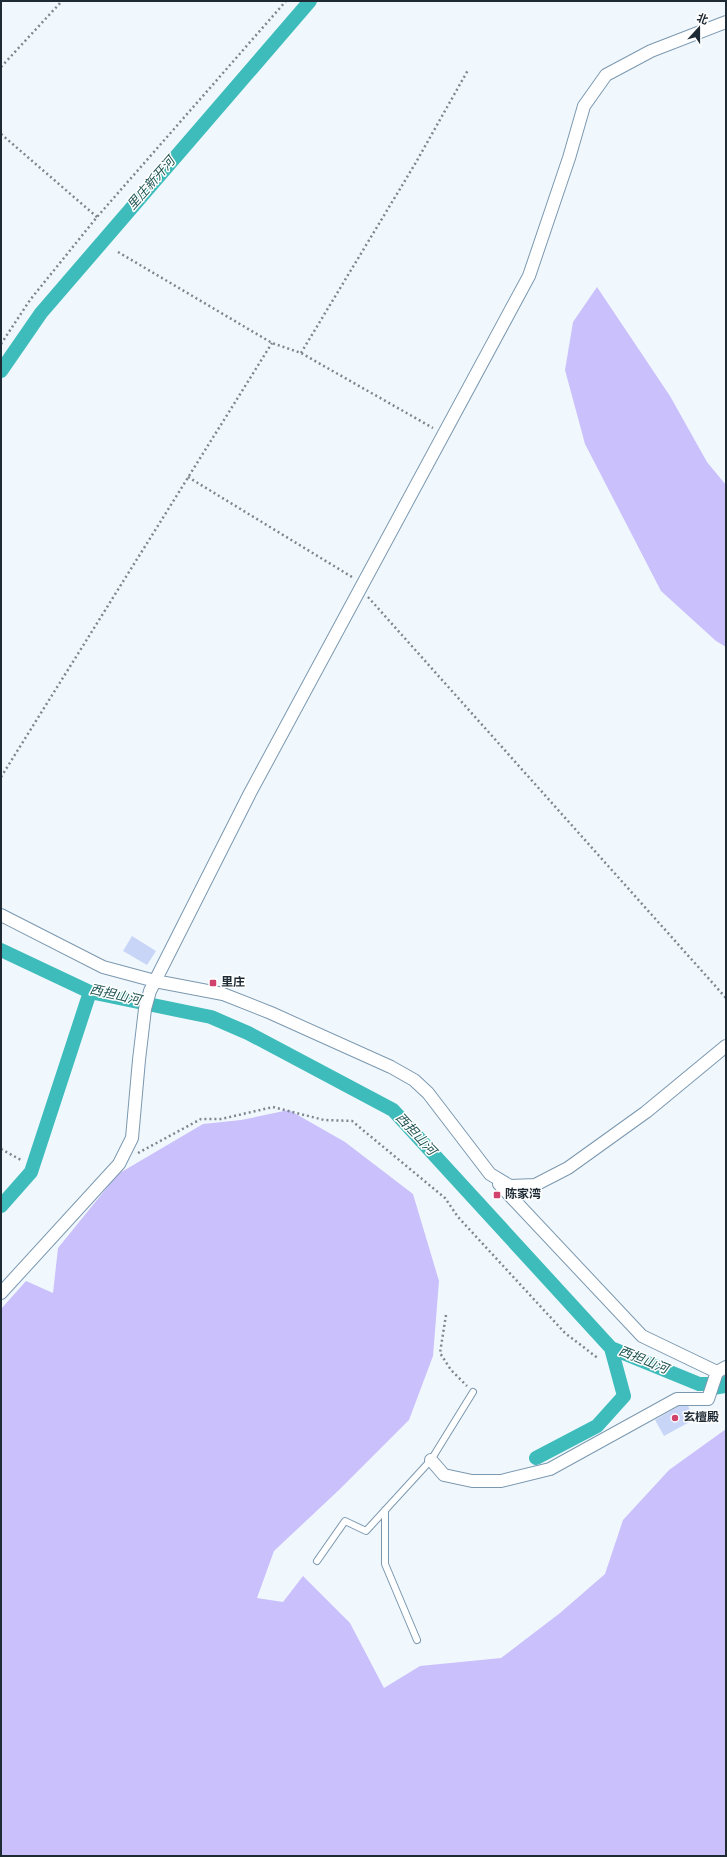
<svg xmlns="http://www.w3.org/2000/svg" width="727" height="1857" viewBox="0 0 727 1857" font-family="Overpass,'Noto Sans SC',sans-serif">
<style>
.green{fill:#cac0fb}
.water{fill:#3dbcbb}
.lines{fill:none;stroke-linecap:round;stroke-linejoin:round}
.canal{stroke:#3dbcbb;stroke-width:14}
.building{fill:#c8d5f7}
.service-casing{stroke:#7b98b0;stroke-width:8}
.minor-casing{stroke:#7b98b0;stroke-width:14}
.path{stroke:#7d878f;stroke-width:2.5;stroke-dasharray:2 3;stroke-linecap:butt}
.service{stroke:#fff;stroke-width:6}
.minor{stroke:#fff;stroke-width:12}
.poi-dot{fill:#d1436d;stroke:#fff;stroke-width:1.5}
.labels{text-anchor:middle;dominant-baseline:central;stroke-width:3;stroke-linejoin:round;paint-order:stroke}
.poi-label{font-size:12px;font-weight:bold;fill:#1e2a34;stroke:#fff;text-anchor:start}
.water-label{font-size:13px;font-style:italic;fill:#225655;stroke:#fff}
</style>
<rect width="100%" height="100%" fill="#f1f8fd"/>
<!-- green -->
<path class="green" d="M597 287 670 396 707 462 726 485V647L716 641 661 591 585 444 565 370 573 322Z
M289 1110 345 1142 413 1194 439 1281 433 1356 409 1420 340 1489 274 1551 257 1598 283 1602 303 1576 350 1623 384 1688 420 1666 501 1658 560 1613 605 1574 623 1520 669 1470 726 1429V1856H1V1309L26 1281 53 1293 58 1248 118 1174 203 1124 241 1120Z"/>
<!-- water -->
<path class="water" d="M726 1375V1393L714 1395 720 1378Z"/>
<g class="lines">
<!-- canal -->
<path class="canal" d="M1 371 41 313 310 1
M1 950 90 992 211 1017 248 1033 393 1110 611 1348 699 1384H726
M1 1206 31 1172 90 992
M536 1458 597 1426 624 1396 611 1348"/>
</g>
<!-- building -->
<path class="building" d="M132 936 156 951 147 965 123 951Z
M679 1406H688L695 1419 664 1436 655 1420Z"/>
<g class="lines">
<defs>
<path id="service" d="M385 1510V1564L417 1640
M317 1561 345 1521 366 1531 431 1460 473 1392"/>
<path id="minor" d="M1 915 103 967 155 981 223 994 271 1013 391 1067 414 1080 428 1093 490 1174 510 1186 535 1185 568 1168 646 1112 726 1046
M499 1184 642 1336 717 1372 726 1367
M1 1293 119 1164 132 1138 139 1060 145 1009 150 991 250 793 529 276 569 158 584 106 606 75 651 51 726 22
M431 1460 444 1475 472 1481H501L550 1469 677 1399H708L717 1372"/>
</defs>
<!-- service casing -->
<use href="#service" class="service-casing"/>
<!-- minor casing -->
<use href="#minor" class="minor-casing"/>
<!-- path -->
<path class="path" d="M1 67 62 1
M1 134 97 217
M118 252 272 343 301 353 433 428
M1 344 30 300 97 217 286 1
M301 353 415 164 468 70
M188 477 352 577
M368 597 726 998
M1 777 272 343
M1 1149 21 1160
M138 1153 201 1119H221L273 1107 324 1120 352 1121 445 1198 458 1217 565 1333 599 1359
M446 1315 440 1353 451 1370 467 1386"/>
<!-- service -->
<use href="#service" class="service"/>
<!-- minor -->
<use href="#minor" class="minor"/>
</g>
<!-- markers -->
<g class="poi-dot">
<rect x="209" y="979" width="8" height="8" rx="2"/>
<rect x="493" y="1191" width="8" height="8" rx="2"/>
<circle cx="675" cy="1418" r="4"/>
</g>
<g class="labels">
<!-- poi labels -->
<g class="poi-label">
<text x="221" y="983">里庄</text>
<text x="505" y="1195">陈家湾</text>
<text x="683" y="1418">玄檀殿</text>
</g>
<!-- water labels -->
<g class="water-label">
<text transform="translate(152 184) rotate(-49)">里庄新开河</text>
<text transform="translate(115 996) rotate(13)">西担山河</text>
<text transform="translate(415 1135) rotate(47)">西担山河</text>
<text transform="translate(643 1361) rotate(22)">西担山河</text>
</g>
</g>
<!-- border -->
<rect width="727" height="1857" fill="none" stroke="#1e2a34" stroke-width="4"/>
<!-- north arrow -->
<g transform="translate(699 28) rotate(21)" stroke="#ffffff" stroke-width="3" paint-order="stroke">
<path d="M0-3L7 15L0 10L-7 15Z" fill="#1e2a34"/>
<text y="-6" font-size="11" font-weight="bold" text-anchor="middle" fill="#1e2a34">北</text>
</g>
</svg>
